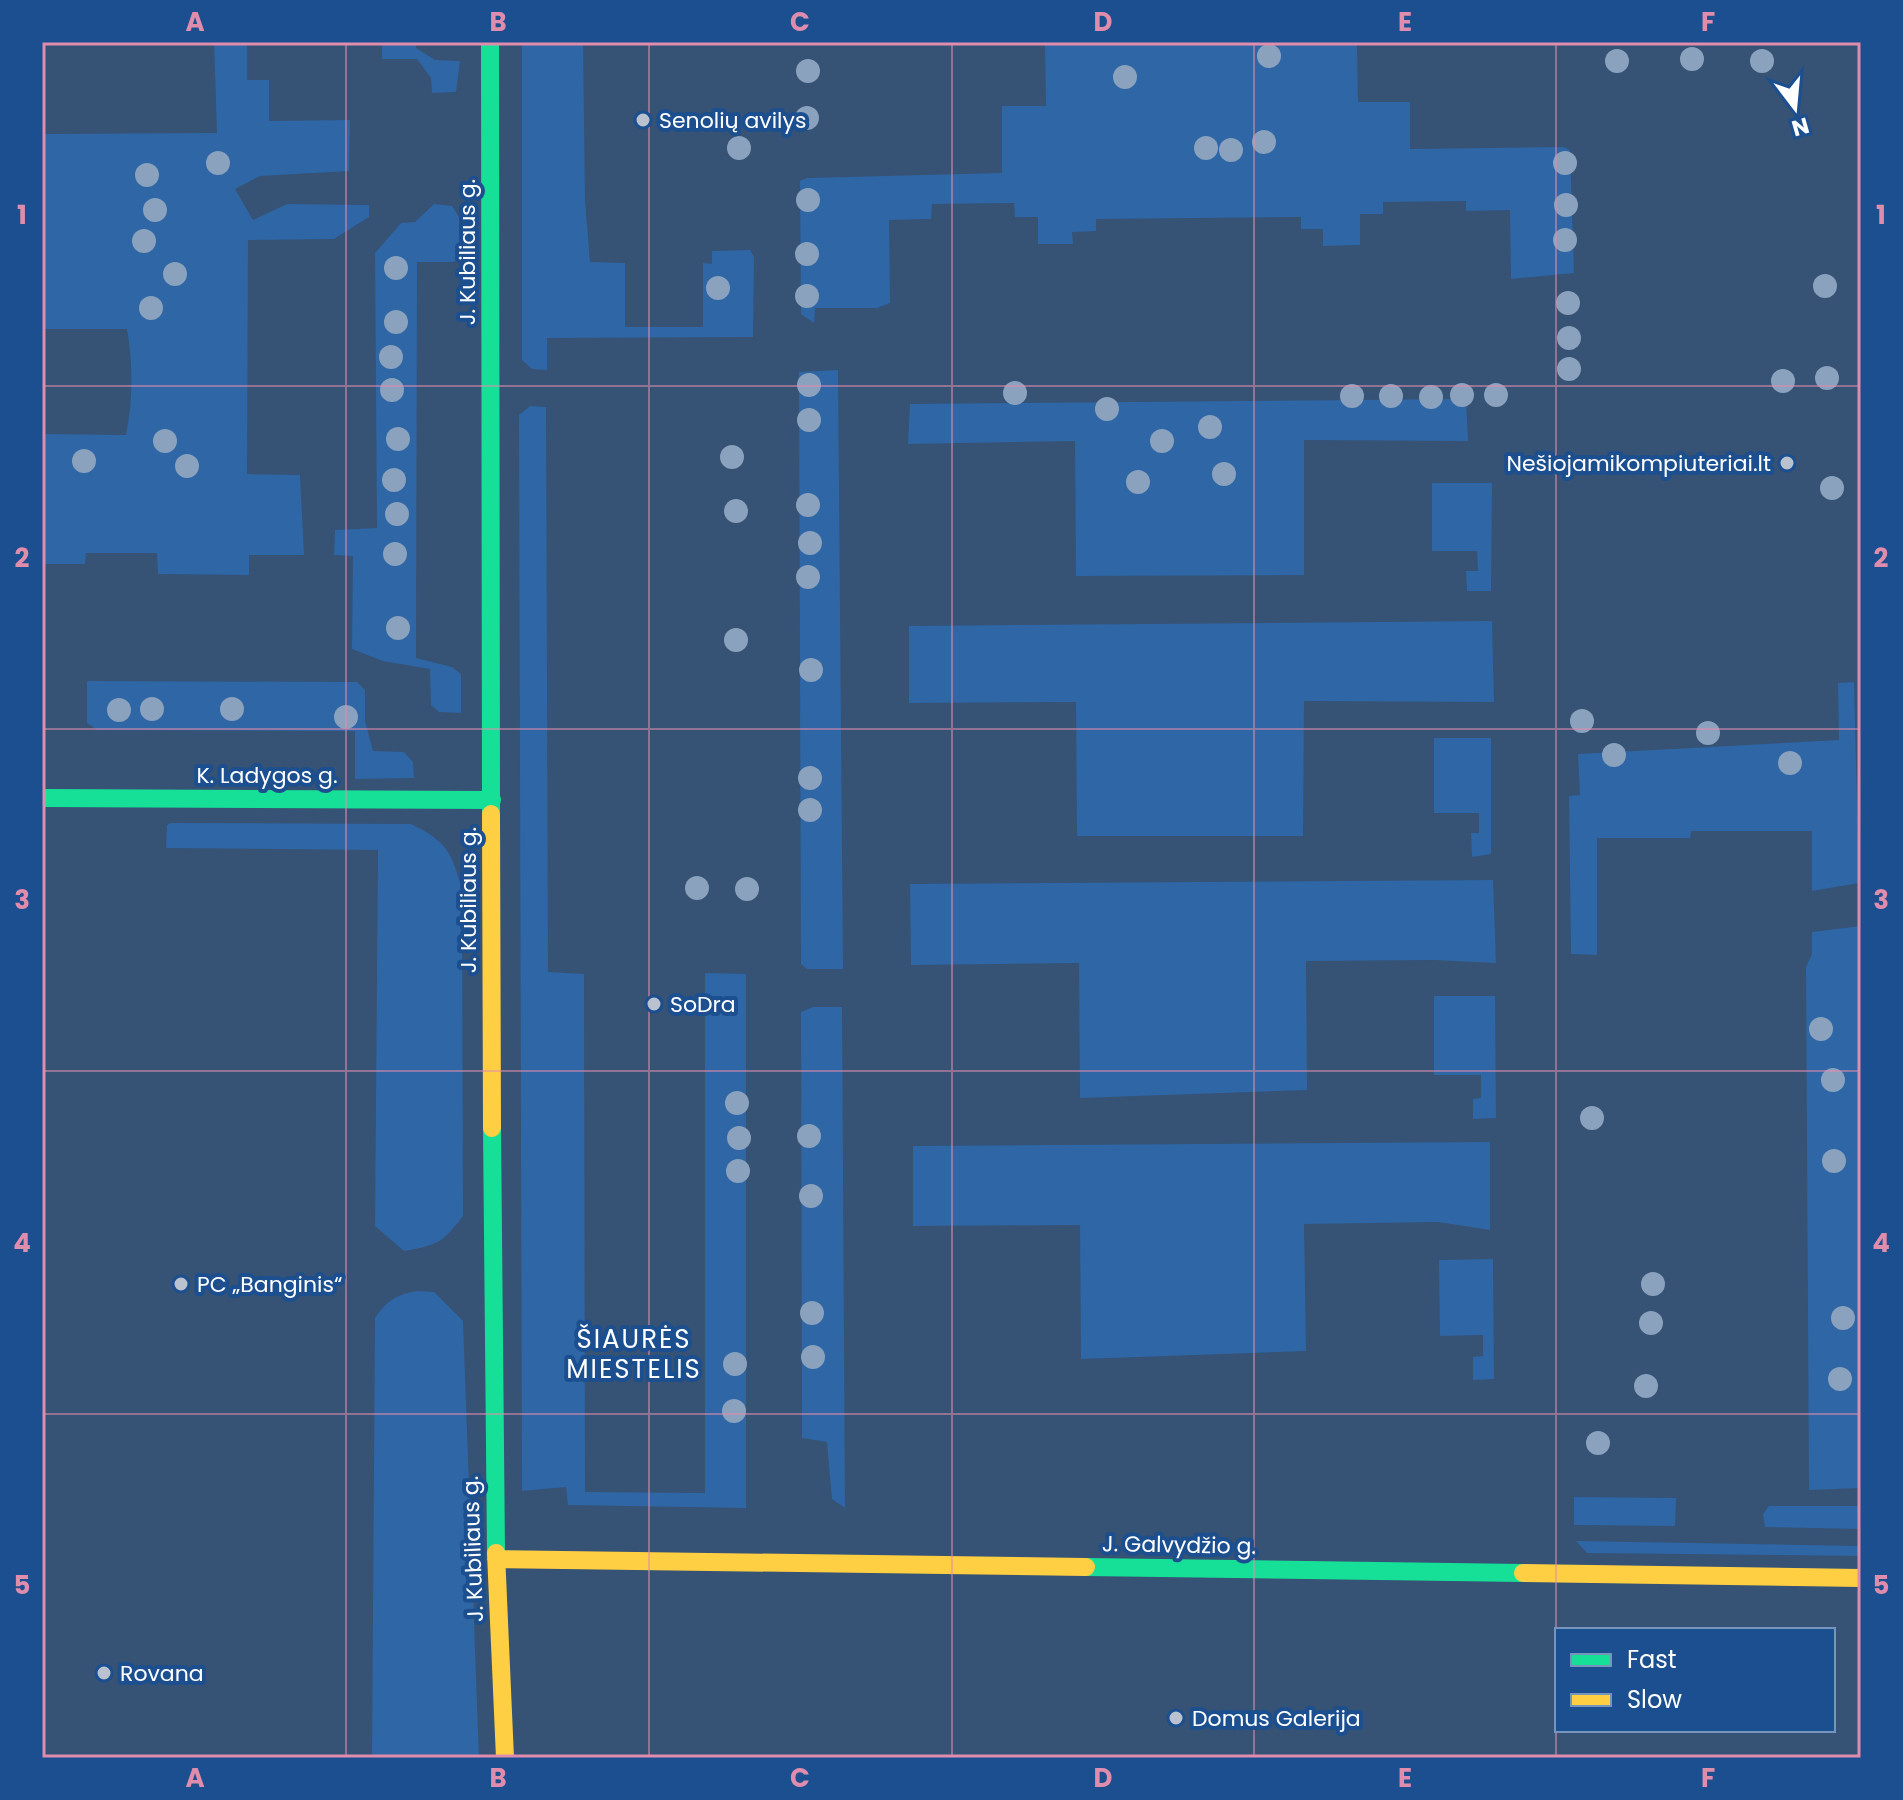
<svg xmlns="http://www.w3.org/2000/svg" width="1903" height="1800" viewBox="0 0 1903 1800" font-family="Poppins,sans-serif">
<style>
.green{fill:#2f66a5}
.lines{fill:none;stroke-linecap:round;stroke-linejoin:round}
.fast{stroke:#16e098;stroke-width:18}
.slow{stroke:#ffcf43;stroke-width:18}
.tree{fill:#8aa2be}
.grid{fill:none;stroke:#e08cad;stroke-width:2;stroke-opacity:0.55}
.poi-dot{fill:#b9c2ce;stroke:#1b4f8f;stroke-width:3}
.labels{text-anchor:middle;dominant-baseline:central;stroke-width:8;stroke-linejoin:round;paint-order:stroke}
.poi-label{font-size:22px;fill:#fff;stroke:#1b4f8f;text-anchor:start}
.street-label{font-size:22px;fill:#fff;stroke:#1b4f8f}
.quarter-label{font-size:26px;letter-spacing:2px;fill:#fff;stroke:#1b4f8f}
.neatline{fill:none;stroke:#e08cad;stroke-width:3}
.grid-label{font-size:26px;text-anchor:middle;font-weight:bold;fill:#e08cad}
</style>
<rect width="100%" height="100%" fill="#365274"/>
<!-- green -->
<path class="green" d="M214 42H247V80H269V121L350 120 349 171 260 176 235 189 253 220 287 204 369 205V217L334 239 248 240 247 474 300 475 304 555H249V575L158 574 157 553H86L85 564H42V434L126 435C133 400 133 365 127 329H42V134L217 133Z
M382 42H416V48L435 60 460 61 456 92 432 93 431 78 417 59H382Z
M522 42H583L585 200 590 262 625 263V327H703V263L712 264V251L750 250 754 257 753 337 547 338V370L532 369 522 360Z
M1045 42H1357L1358 102H1410V149L1563 147 1570 150 1574 273 1511 279 1510 210 1466 211V201L1383 202V214H1360V245L1323 246V229H1301V217L1096 219V231L1072 232 1073 244H1038V217H1015L1014 203 932 204 931 219 889 220 890 303 877 308H815L814 323 801 314 800 181 807 178 1002 173V106H1046Z
M434 204 452 206 459 217 460 258 453 262H417L416 658 452 667 461 674V713L439 712 431 705 430 669 383 661 352 649 353 556 334 555 335 530 377 528 375 253 401 223 415 222Z
M838 370 843 969H807L801 964 799 372Z
M1466 399 1468 441 1304 440V575L1076 576 1075 441 908 444 910 404Z
M530 406 546 407 548 972 584 974 585 1492 705 1493V973L746 974V1508L568 1505 566 1487 522 1491 519 415Z
M1432 483H1492L1491 591H1467L1466 571H1478L1477 551H1432Z
M1492 621 1494 702 1304 701 1303 836H1077L1076 702 909 703V626Z
M87 681 357 682 365 690V721L373 751 404 752 413 762 414 778 355 779V731L97 730 87 723Z
M1854 682 1859 883 1812 891V831H1691L1690 838H1597V955L1571 954 1569 796 1580 795 1578 754 1839 740 1838 683Z
M1434 738H1491V854L1472 857 1471 833H1479V813H1434Z
M171 823 411 824C447 841 452 853 462 890L463 1216C442 1244 437 1245 404 1251L375 1226 378 850 166 848 167 825Z
M1493 880 1496 963 1434 960 1306 961 1307 1090 1080 1098 1079 963 911 965 910 884Z
M1861 926V1488L1809 1490 1806 967 1812 954V932Z
M1434 996H1495L1496 1118 1473 1119V1099L1481 1098V1075H1434Z
M813 1007H842L845 1508 832 1499 827 1442 802 1438 801 1012Z
M1490 1142V1230L1438 1222 1304 1224 1306 1351 1081 1359 1080 1225 913 1226V1146Z
M1493 1259 1494 1379 1473 1380V1357L1483 1356V1335L1440 1336 1439 1260Z
M418 1291 434 1292 463 1321 479 1758H372L375 1318C386 1301 397 1294 418 1291Z
M1574 1497 1676 1498 1675 1526 1574 1525Z
M1769 1506H1861V1529L1765 1527 1763 1514Z
M1576 1541 1861 1546V1556L1587 1553Z"/>
<g class="lines">
<!-- fast -->
<path class="fast" d="M490 42 491 814
M42 798 492 800
M492 1128 496 1553
M1086 1567 1523 1573"/>
<!-- slow -->
<path class="slow" d="M491 814 492 1128
M496 1553 505 1758
M496 1559 1086 1567
M1523 1573 1861 1578"/>
</g>
<!-- trees -->
<g class="tree">
<circle cx="1269" cy="56" r="12"/>
<circle cx="1692" cy="59" r="12"/>
<circle cx="1617" cy="61" r="12"/>
<circle cx="1762" cy="61" r="12"/>
<circle cx="808" cy="71" r="12"/>
<circle cx="1125" cy="77" r="12"/>
<circle cx="807" cy="118" r="12"/>
<circle cx="1264" cy="142" r="12"/>
<circle cx="739" cy="148" r="12"/>
<circle cx="1206" cy="148" r="12"/>
<circle cx="1231" cy="150" r="12"/>
<circle cx="218" cy="163" r="12"/>
<circle cx="1565" cy="163" r="12"/>
<circle cx="147" cy="175" r="12"/>
<circle cx="808" cy="200" r="12"/>
<circle cx="1566" cy="205" r="12"/>
<circle cx="155" cy="210" r="12"/>
<circle cx="1565" cy="240" r="12"/>
<circle cx="144" cy="241" r="12"/>
<circle cx="807" cy="254" r="12"/>
<circle cx="396" cy="268" r="12"/>
<circle cx="175" cy="274" r="12"/>
<circle cx="1825" cy="286" r="12"/>
<circle cx="718" cy="288" r="12"/>
<circle cx="807" cy="296" r="12"/>
<circle cx="1568" cy="303" r="12"/>
<circle cx="151" cy="308" r="12"/>
<circle cx="396" cy="322" r="12"/>
<circle cx="1569" cy="338" r="12"/>
<circle cx="391" cy="357" r="12"/>
<circle cx="1569" cy="369" r="12"/>
<circle cx="1827" cy="378" r="12"/>
<circle cx="1783" cy="381" r="12"/>
<circle cx="809" cy="385" r="12"/>
<circle cx="392" cy="390" r="12"/>
<circle cx="1015" cy="393" r="12"/>
<circle cx="1462" cy="395" r="12"/>
<circle cx="1496" cy="395" r="12"/>
<circle cx="1352" cy="396" r="12"/>
<circle cx="1391" cy="396" r="12"/>
<circle cx="1431" cy="397" r="12"/>
<circle cx="1107" cy="409" r="12"/>
<circle cx="809" cy="420" r="12"/>
<circle cx="1210" cy="427" r="12"/>
<circle cx="398" cy="439" r="12"/>
<circle cx="165" cy="441" r="12"/>
<circle cx="1162" cy="441" r="12"/>
<circle cx="732" cy="457" r="12"/>
<circle cx="84" cy="461" r="12"/>
<circle cx="187" cy="466" r="12"/>
<circle cx="1224" cy="474" r="12"/>
<circle cx="394" cy="480" r="12"/>
<circle cx="1138" cy="482" r="12"/>
<circle cx="1832" cy="488" r="12"/>
<circle cx="808" cy="505" r="12"/>
<circle cx="736" cy="511" r="12"/>
<circle cx="397" cy="514" r="12"/>
<circle cx="810" cy="543" r="12"/>
<circle cx="395" cy="554" r="12"/>
<circle cx="808" cy="577" r="12"/>
<circle cx="398" cy="628" r="12"/>
<circle cx="736" cy="640" r="12"/>
<circle cx="811" cy="670" r="12"/>
<circle cx="152" cy="709" r="12"/>
<circle cx="232" cy="709" r="12"/>
<circle cx="119" cy="710" r="12"/>
<circle cx="346" cy="717" r="12"/>
<circle cx="1582" cy="721" r="12"/>
<circle cx="1708" cy="733" r="12"/>
<circle cx="1614" cy="755" r="12"/>
<circle cx="1790" cy="763" r="12"/>
<circle cx="810" cy="778" r="12"/>
<circle cx="810" cy="810" r="12"/>
<circle cx="697" cy="888" r="12"/>
<circle cx="747" cy="889" r="12"/>
<circle cx="1821" cy="1029" r="12"/>
<circle cx="1833" cy="1080" r="12"/>
<circle cx="737" cy="1103" r="12"/>
<circle cx="1592" cy="1118" r="12"/>
<circle cx="809" cy="1136" r="12"/>
<circle cx="739" cy="1138" r="12"/>
<circle cx="1834" cy="1161" r="12"/>
<circle cx="738" cy="1171" r="12"/>
<circle cx="811" cy="1196" r="12"/>
<circle cx="1653" cy="1284" r="12"/>
<circle cx="812" cy="1313" r="12"/>
<circle cx="1843" cy="1318" r="12"/>
<circle cx="1651" cy="1323" r="12"/>
<circle cx="813" cy="1357" r="12"/>
<circle cx="735" cy="1364" r="12"/>
<circle cx="1840" cy="1379" r="12"/>
<circle cx="1646" cy="1386" r="12"/>
<circle cx="734" cy="1411" r="12"/>
<circle cx="1598" cy="1443" r="12"/>
</g>
<!-- grid -->
<path class="grid" d="M346 42V1758M649 42V1758M952 42V1758M1254 42V1758M1556 42V1758M42 386H1861M42 729H1861M42 1071H1861M42 1414H1861"/>
<!-- markers -->
<g class="poi-dot">
<circle cx="643" cy="120" r="8"/>
<circle cx="1787" cy="463" r="8"/>
<circle cx="654" cy="1004" r="8"/>
<circle cx="181" cy="1284" r="8"/>
<circle cx="104" cy="1673" r="8"/>
<circle cx="1176" cy="1718" r="8"/>
</g>
<g class="labels">
<!-- poi labels -->
<g class="poi-label">
<text x="659" y="120">Senolių avilys</text>
<text x="1771" y="463" text-anchor="end">Nešiojamikompiuteriai.lt</text>
<text x="670" y="1004">SoDra</text>
<text x="197" y="1284">PC „Banginis“</text>
<text x="120" y="1673">Rovana</text>
<text x="1192" y="1718">Domus Galerija</text>
</g>
<!-- street labels -->
<g class="street-label">
<text transform="translate(467 252) rotate(-90)">J. Kubiliaus g.</text>
<text x="267" y="775">K. Ladygos g.</text>
<text transform="translate(468 900) rotate(-90)">J. Kubiliaus g.</text>
<text transform="translate(1179 1545) rotate(1)">J. Galvydžio g.</text>
<text transform="translate(473 1549) rotate(-92)">J. Kubiliaus g.</text>
</g>
<!-- quarter labels -->
<g class="quarter-label">
<text x="634" y="1339">ŠIAURĖS<tspan x="634" dy="30">MIESTELIS</tspan></text>
</g>
</g>
<!-- border -->
<rect width="1903" height="1800" fill="none" stroke="#1b4f8f" stroke-width="88"/>
<!-- legend -->
<rect x="1555" y="1628" width="280" height="104" fill="#1b4f8f" stroke="#7695bc" stroke-width="2"/>
<rect x="1571" y="1654" width="40" height="12" fill="#16e098" stroke="#7695bc" stroke-width="2"/>
<text x="1627" y="1668" font-size="24" fill="#ffffff">Fast</text>
<rect x="1571" y="1694" width="40" height="12" fill="#ffcf43" stroke="#7695bc" stroke-width="2"/>
<text x="1627" y="1708" font-size="24" fill="#ffffff">Slow</text>
<!-- north arrow -->
<g transform="translate(1795 108) rotate(164)" stroke="#1b4f8f" stroke-width="6" paint-order="stroke">
<path d="M0-6L14 30L0 20L-14 30Z" fill="#ffffff"/>
<text y="-12" font-size="22" font-weight="bold" text-anchor="middle" fill="#ffffff">N</text>
</g>
<rect x="44" y="44" width="1815" height="1712" class="neatline"/>
<g class="grid-label">
<text x="195" y="31">A</text>
<text x="498" y="31">B</text>
<text x="800" y="31">C</text>
<text x="1103" y="31">D</text>
<text x="1405" y="31">E</text>
<text x="1708" y="31">F</text>
<text x="22" y="224">1</text>
<text x="1881" y="224">1</text>
<text x="22" y="567">2</text>
<text x="1881" y="567">2</text>
<text x="22" y="909">3</text>
<text x="1881" y="909">3</text>
<text x="22" y="1252">4</text>
<text x="1881" y="1252">4</text>
<text x="22" y="1594">5</text>
<text x="1881" y="1594">5</text>
<text x="195" y="1787">A</text>
<text x="498" y="1787">B</text>
<text x="800" y="1787">C</text>
<text x="1103" y="1787">D</text>
<text x="1405" y="1787">E</text>
<text x="1708" y="1787">F</text>
</g>
</svg>
